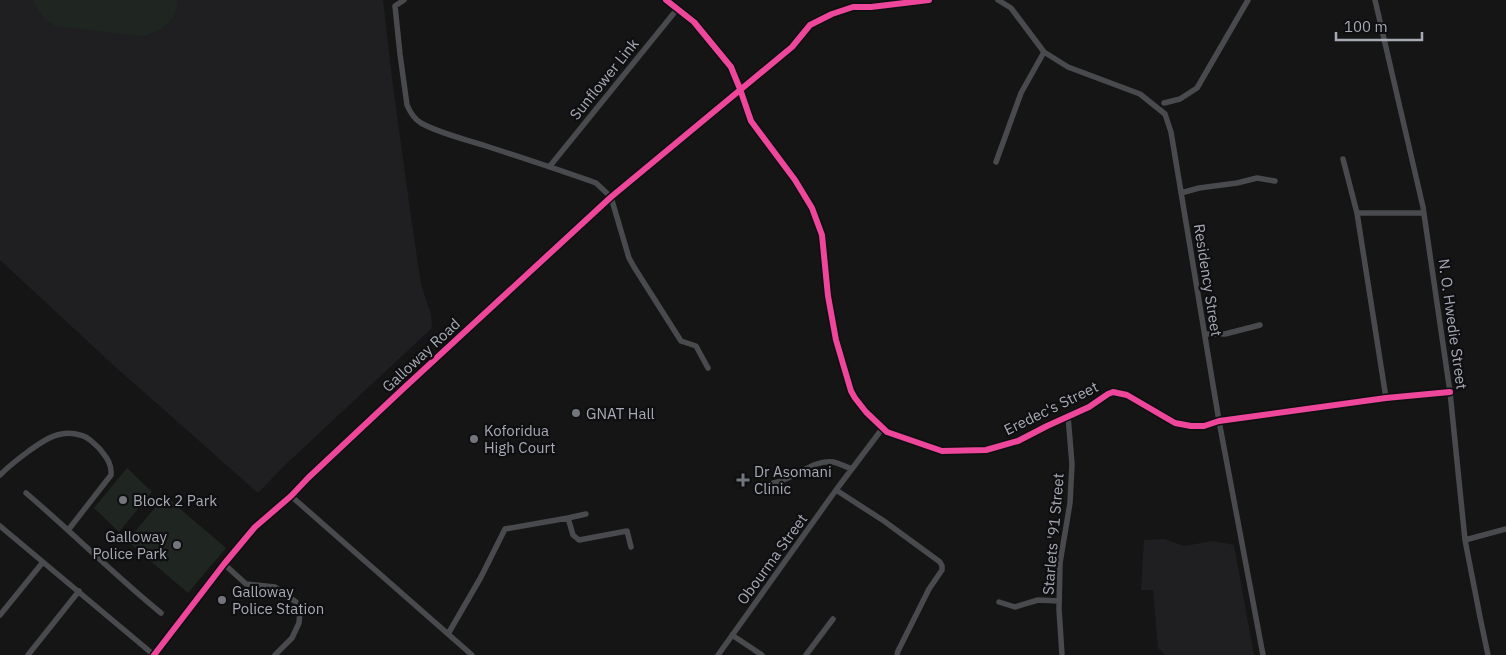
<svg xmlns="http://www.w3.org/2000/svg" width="1506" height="655" viewBox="0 0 1506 655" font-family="'IBM Plex Sans',sans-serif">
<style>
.built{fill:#1f1f21}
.green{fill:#1f2520}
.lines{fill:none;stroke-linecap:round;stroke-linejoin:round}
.minor{stroke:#494a4d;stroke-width:5.5}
.cycleway-casing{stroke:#0f0f11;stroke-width:9}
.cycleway{stroke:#ed469a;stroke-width:6}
.poi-dot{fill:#74767d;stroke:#0f0f11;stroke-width:2}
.labels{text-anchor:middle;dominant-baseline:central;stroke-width:4.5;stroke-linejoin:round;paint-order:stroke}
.street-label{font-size:15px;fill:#a7aab5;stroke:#0f0f11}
.poi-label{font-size:15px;fill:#a7aab5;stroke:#0f0f11;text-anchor:start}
</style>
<rect width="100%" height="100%" fill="#151515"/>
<!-- built -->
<path class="built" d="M0 0H383L393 86 411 217 421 284 431 315 432 328 284 466 258 493 111 363 0 260Z
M1165 539 1184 546 1213 541 1234 545 1254 655H1165L1158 648 1153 590H1141L1144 540Z"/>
<!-- green -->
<path class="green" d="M33 0H177C178 21 161 32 143 36L55 26C44 19 38 12 33 0Z
M127 468 152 492 119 532 94 508Z
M165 496 226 548 188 593 127 541Z"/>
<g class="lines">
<!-- minor -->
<path class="minor" d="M404 0 395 6 400 54 407 105C410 112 414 119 421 123 441 134 465 139 486 146 523 158 560 170 596 183L611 197 629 258 634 267 681 341 696 346 708 368
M666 0 694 22 731 67 740 89 751 121 795 180 812 208 822 235 828 296 836 340 851 391 855 398 866 412 887 432 942 451 986 450 1018 441 1047 426 1089 407 1108 394 1113 392 1127 395 1175 423 1191 426H1204L1219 421 1386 398 1450 392
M998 0 1011 8 1044 52 1068 67 1140 94 1165 114 1171 132 1219 421 1263 655
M1375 0 1423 207 1450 392 1465 540 1480 617 1488 655
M1164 103 1180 99 1197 88 1248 0
M1343 159 1357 213 1386 398
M996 162 1021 93 1044 52
M550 166 678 8
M1181 193 1199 188 1237 183 1257 178 1275 181
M1357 213H1424
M1205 334H1225L1260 325
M0 475C11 464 42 439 57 435 64 433 73 433 80 435 88 436 93 443 99 448 106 457 112 463 111 475L69 529
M773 483C794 480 812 459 833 462 839 463 846 467 852 469
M836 490 884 521 940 562 942 566V570L929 589 898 651 897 655
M26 493C72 532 114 575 161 613
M291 496 472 655
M568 518 573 535 579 540 627 531 631 547
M0 526 154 655
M1465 540 1506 529
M224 564 246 584 275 587 296 602 300 611 299 623 292 638 275 655
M999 602 1015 607 1038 600 1059 601
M0 615 43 562
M448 634 481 577 505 529 568 518 586 514
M732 635 762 655
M28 655 79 591
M154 655 224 564 255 527 291 496 308 478 405 387 611 197 792 47 810 25 832 14 853 7H871L929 0
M718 655 836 490 882 429
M806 655 833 619
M1062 655 1059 609 1060 563 1070 503 1072 464 1068 416"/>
<defs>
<path id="cycleway" d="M666 0 694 22 731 67 740 89 751 121 795 180 812 208 822 235 828 296 836 340 851 391 855 398 866 412 887 432 942 451 986 450 1018 441 1047 426 1089 407 1108 394 1113 392 1127 395 1175 423 1191 426H1204L1219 421 1386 398 1450 392
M154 655 224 564 255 527 291 496 308 478 405 387 611 197 792 47 810 25 832 14 853 7H871L929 0"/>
</defs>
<!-- cycleway casing -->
<use href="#cycleway" class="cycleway-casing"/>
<!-- cycleway -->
<use href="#cycleway" class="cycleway"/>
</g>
<!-- markers -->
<g class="poi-dot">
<circle cx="576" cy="413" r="5"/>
<circle cx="474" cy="439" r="5"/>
<path d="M740.5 472.5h5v5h5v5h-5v5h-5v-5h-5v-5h5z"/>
<circle cx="123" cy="500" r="5"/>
<circle cx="177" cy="545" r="5"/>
<circle cx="222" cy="600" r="5"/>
</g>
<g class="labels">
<!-- street labels -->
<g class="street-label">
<text transform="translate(604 79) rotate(-51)">Sunflower Link</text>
<text transform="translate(1208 280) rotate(81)">Residency Street</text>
<text transform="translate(1453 324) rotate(82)">N. O. Hwedie Street</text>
<text transform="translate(421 355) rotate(-43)">Galloway Road</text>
<text transform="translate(1051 408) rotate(-26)">Eredec's Street</text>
<text transform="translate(1053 534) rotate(-85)">Starlets '91 Street</text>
<text transform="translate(772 559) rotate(-54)">Obourma Street</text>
</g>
<!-- poi labels -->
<g class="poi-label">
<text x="586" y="413">GNAT Hall</text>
<text x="484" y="430">Koforidua<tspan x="484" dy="17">High Court</tspan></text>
<text x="754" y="471">Dr Asomani<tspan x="754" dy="17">Clinic</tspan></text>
<text x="133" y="500">Block 2 Park</text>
<text x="167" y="536" text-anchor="end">Galloway<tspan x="167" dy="17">Police Park</tspan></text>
<text x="232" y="591">Galloway<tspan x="232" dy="17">Police Station</tspan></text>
</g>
</g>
<!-- scale -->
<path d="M1336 32v8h86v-8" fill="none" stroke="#a7aab5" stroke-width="2.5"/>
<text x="1344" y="32" font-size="15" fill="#a7aab5" stroke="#0f0f11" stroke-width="4" paint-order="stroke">100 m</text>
</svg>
